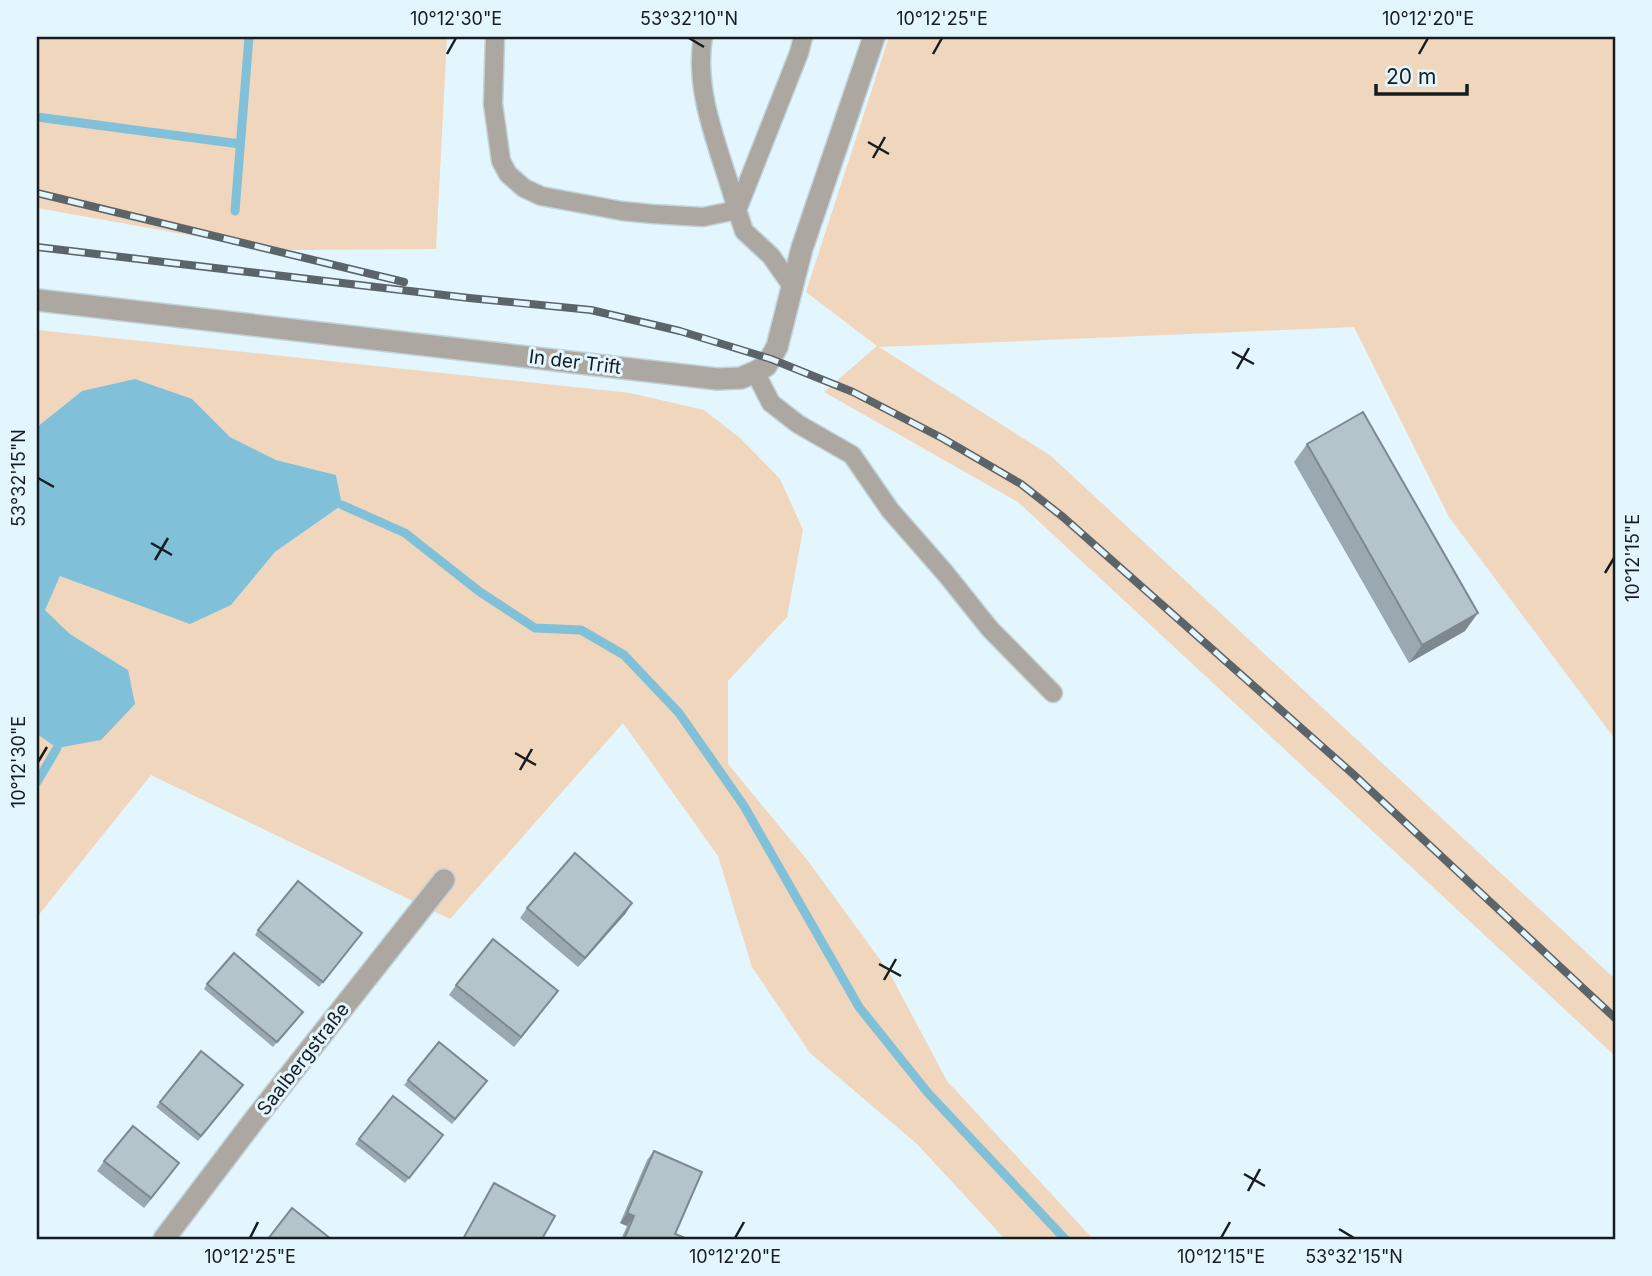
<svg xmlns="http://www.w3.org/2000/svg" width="1652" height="1276" viewBox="0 0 1652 1276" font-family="Inter,sans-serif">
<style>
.green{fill:#efd6bc}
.water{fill:#80c0d9}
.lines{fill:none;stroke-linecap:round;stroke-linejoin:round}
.stream{stroke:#80c0d9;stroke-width:9}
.service-casing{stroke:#c2d2d9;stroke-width:21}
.minor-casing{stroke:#c2d2d9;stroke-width:24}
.service{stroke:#aca7a1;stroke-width:18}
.minor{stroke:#aca7a1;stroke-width:21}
.rail-casing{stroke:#5a6469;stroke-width:8}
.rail{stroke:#e3f5fd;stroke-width:5;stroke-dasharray:16;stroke-linecap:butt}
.wall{fill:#9aa9af}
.shaded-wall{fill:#7d898e}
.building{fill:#b3c4cb;stroke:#7d898e;stroke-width:2}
.ticks{fill:none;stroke:#161c1f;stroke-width:2.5}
.labels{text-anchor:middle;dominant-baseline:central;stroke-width:6;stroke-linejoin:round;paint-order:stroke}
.street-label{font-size:19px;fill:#161c1f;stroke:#e3f5fd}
.neatline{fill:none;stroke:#161c1f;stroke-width:2.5}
.ticks-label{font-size:18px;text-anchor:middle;fill:#161c1f}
</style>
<rect width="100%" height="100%" fill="#e3f5fd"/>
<!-- green -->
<path class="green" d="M37 37H447L436 249 273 250 37 208Z
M889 37H1615V739L1449 517 1354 327 879 347 1051 456 1615 979V1056L1018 502 824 392 877 346 806 292Z
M37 330 630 393 704 410 740 438 780 479 803 530 787 617 728 681V764L808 861 889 972 947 1081 1093 1239H1005L917 1144 810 1053 752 967 718 856 623 723 450 919 151 775 37 917V734L57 748 128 670 70 634 44 609 60 576 231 605 275 552 342 505 336 475 276 460 230 437 192 399 82 391 37 427Z"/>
<!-- water -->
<path class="water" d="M135 379 192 399 230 437 276 460 336 475 342 505 275 552 231 605 190 624 60 576 45 610 70 634 128 670 135 704 101 740 57 748 37 734V427L82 391Z"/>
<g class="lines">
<!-- stream -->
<path class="stream" d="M37 117 240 144
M235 211 249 37
M342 505 405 533 480 592 535 628 581 630 624 655 679 713 744 806 859 1007 928 1093 1065 1239
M37 782 57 748"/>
<defs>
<path id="service" d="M495 37 493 104 501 161 508 174 524 188 541 196 622 211 652 214 703 217 737 210C722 154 693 95 703 37
M792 286 771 256 744 231 737 210 799 53 803 37
M755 372 771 403 798 424 852 455 890 510 946 574 990 629 1053 693"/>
<path id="minor" d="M37 300 717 379 741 378 755 372 766 366 777 347 802 248 874 37
M164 1239 255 1119 444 880"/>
</defs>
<!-- service casing -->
<use href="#service" class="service-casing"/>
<!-- minor casing -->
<use href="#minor" class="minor-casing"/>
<!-- service -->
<use href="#service" class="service"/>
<!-- minor -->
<use href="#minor" class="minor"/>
<defs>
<path id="rail" d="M37 193 404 282
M37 247 469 298 591 310 680 331 771 359 853 392 942 438 1021 484 1063 517 1353 774 1615 1018"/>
</defs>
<!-- rail casing -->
<use href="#rail" class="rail-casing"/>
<!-- rail -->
<use href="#rail" class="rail"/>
</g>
<!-- wall -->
<path class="wall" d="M1307 444 1465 631 1409 663 1294 462Z
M527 908 626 913 578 967 520 918Z
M258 930 362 933 319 987 255 935Z
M207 984 299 1017 273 1047 204 989Z
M456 985 558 991 514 1047 449 995Z
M408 1080 483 1086 452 1124 404 1085Z
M243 1085 198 1141 156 1107 160 1102Z
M393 1096 443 1135 405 1183 355 1144Z
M654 1151 675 1234 682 1239H621L627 1226 620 1223 647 1160Z
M104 1161 179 1163 144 1208 97 1171Z"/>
<!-- shaded-wall -->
<path class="shaded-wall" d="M1478 613 1465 631 1409 663 1422 645Z
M632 903 626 913 578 967 585 958Z
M558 991 551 1000 514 1047 521 1037Z
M179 1163 172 1173 144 1208 151 1198Z
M627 1213 634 1216 627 1226 620 1223Z"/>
<!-- building -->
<path class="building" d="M1363 412 1478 613 1422 645 1307 444Z
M575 853 632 903 585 958 527 908Z
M298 881 362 933 323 982 258 930Z
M493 939 558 991 521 1037 456 985Z
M234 953 303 1012 277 1042 207 984Z
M439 1042 487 1081 455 1119 408 1080Z
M201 1051 243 1085 201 1136 160 1102Z
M393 1096 443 1135 409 1178 359 1139Z
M133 1126 179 1163 151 1198 104 1161Z
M654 1151 702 1172 675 1234 683 1237 682 1239H624L634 1216 627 1213Z
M494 1183 555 1216 542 1239H463Z
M292 1208 331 1239H268Z"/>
<!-- ticks -->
<path class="ticks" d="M689 38 704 47M447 54 456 38M933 54 942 38M1419 54 1428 38M868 142 889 154M873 158 885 137M1232 352 1254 364M1237 369 1249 348M38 478 54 487M151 543 172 555M155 560 168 538M1605 573 1614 558M515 753 536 765M38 762 47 747M520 770 532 749M879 964 901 976M884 980 896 959M1244 1174 1265 1186M1248 1191 1260 1169M1339 1229 1354 1238M250 1238 258 1222M735 1238 744 1222M1221 1238 1230 1222"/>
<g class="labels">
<!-- street labels -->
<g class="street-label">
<text transform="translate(575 362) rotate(7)">In der Trift</text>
<text transform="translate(303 1059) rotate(-52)">Saalbergstraße</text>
</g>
</g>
<!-- border -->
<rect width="1652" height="1276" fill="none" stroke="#e3f5fd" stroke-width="77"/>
<!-- scale -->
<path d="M1376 84v10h91v-10" fill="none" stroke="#161c1f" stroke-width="3.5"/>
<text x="1386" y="84" font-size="21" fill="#161c1f" stroke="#e3f5fd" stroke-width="5" paint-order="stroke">20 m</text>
<rect x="38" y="38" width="1576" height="1200" class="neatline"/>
<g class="ticks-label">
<text x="456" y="25">10°12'30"E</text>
<text x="689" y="25">53°32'10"N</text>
<text x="942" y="25">10°12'25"E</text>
<text x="1428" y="25">10°12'20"E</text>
<text transform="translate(19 478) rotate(-90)" y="6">53°32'15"N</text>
<text transform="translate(1633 558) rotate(-90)" y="6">10°12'15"E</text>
<text transform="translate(19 762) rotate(-90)" y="6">10°12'30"E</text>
<text x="250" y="1263">10°12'25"E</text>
<text x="735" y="1263">10°12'20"E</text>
<text x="1221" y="1263">10°12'15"E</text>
<text x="1354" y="1263">53°32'15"N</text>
</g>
</svg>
